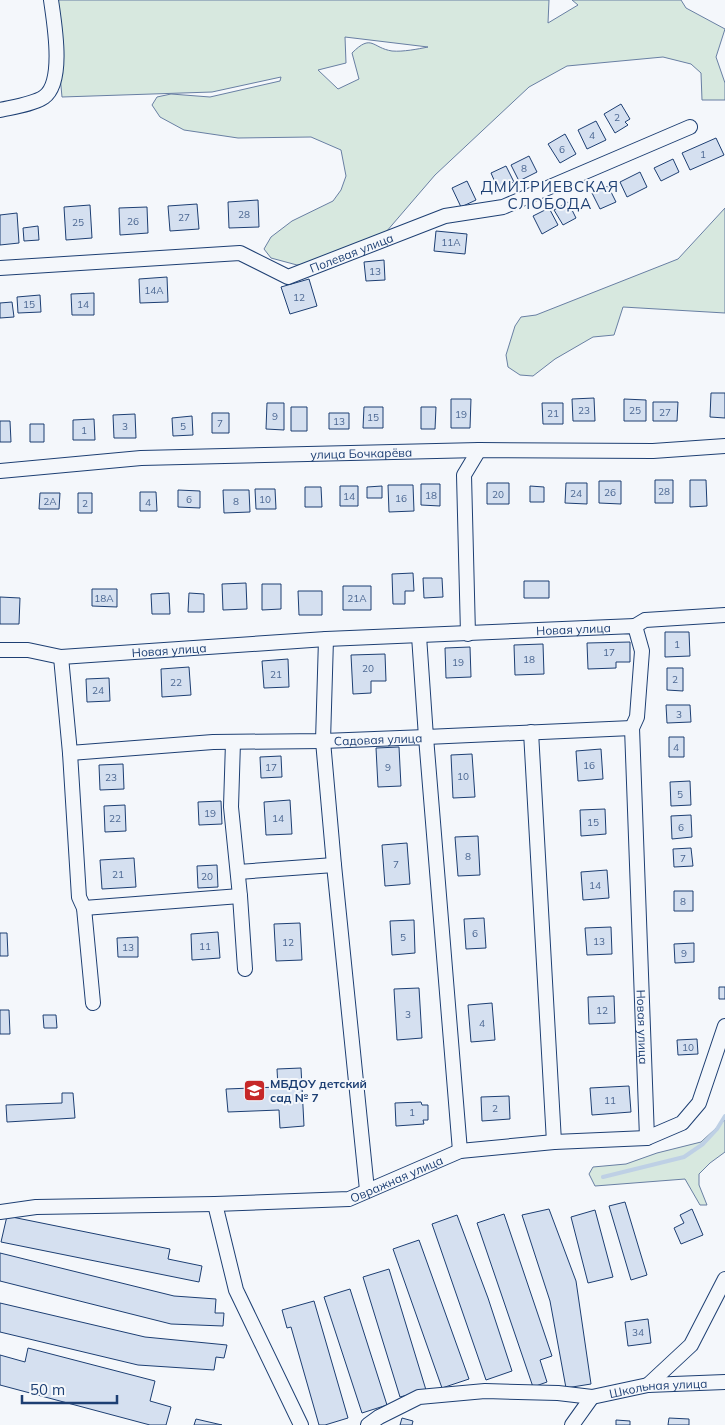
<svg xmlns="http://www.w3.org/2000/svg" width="725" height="1425" viewBox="0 0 725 1425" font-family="Mulish,sans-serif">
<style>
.green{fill:#d7e8df;stroke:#687fa3;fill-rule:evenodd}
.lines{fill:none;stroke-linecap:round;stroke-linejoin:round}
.stream{stroke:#bed0e5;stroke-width:4}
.building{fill:#d5e0f0;stroke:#1d3f73}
.minor-casing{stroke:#1d3f73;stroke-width:16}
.minor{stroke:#f4f7fb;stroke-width:14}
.labels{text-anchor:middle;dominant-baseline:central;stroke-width:4;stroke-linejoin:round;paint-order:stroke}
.number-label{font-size:10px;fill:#4b6792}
.street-label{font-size:12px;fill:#1d3f73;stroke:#f4f7fb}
.poi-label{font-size:12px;font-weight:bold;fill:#1d3f73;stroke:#f4f7fb;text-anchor:start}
.quarter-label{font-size:15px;letter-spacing:1px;fill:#1d3f73;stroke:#f4f7fb}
</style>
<rect width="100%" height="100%" fill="#f4f7fb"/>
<!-- green -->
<path class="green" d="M53 0H549L548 23 578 5 572 0H681L686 8 725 29 716 57 725 83V100H702L701 73 691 64 663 57 567 66 529 87 435 175 386 232 310 264 297 265 271 258 264 249 271 237 292 221 333 201 341 190 346 176 341 150 311 137 238 138 184 130 160 117 152 105 157 97 171 94 210 97 280 81 281 77 212 92 62 97ZM345 37 428 47C418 49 403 52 392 51 372 48 372 33 352 53L359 79 338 89 318 70 346 63Z
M725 208V313L623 307 614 335 593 337 555 359 533 376 520 375 508 367 506 355 515 326 521 317 536 315 678 259Z
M725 1120V1152L710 1163 699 1174V1185L707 1205H700L685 1179 595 1186 589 1174 593 1167 626 1164 657 1153 701 1142Z"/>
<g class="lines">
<!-- stream -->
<path class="stream" d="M603 1177 684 1157 703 1144 717 1129 725 1116"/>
</g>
<!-- building -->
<path class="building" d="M621 104 630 119 625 122 628 125 615 133 604 114Z
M596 121 606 140 587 149 578 130Z
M565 134 576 154 560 163 548 144Z
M716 138 724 155 690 170 682 153Z
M529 156 537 172 519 181 511 165Z
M673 159 679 172 661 181 654 168Z
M506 166 514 182 498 189 491 173Z
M640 172 647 187 627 197 620 182Z
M467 181 476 200 461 207 452 188Z
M608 186 616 202 600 209 592 193Z
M258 200 259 227 229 228 228 202Z
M568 202 576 218 563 225 554 210Z
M197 204 199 229 170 231 168 206Z
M90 205 92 238 66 240 64 207Z
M147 207 148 233 120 235 119 208Z
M549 208 558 225 542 234 533 216Z
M17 213 19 243 0 245V215Z
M38 226 39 240 24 241 23 228Z
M436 231 467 234 465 254 434 251Z
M384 260 385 280 366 281 364 262Z
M167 277 168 302 140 303 139 279Z
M309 279 317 306 290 314 281 287Z
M94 293V315H72L71 294Z
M40 295 41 312 18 313 17 297Z
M12 302 14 317 0 318V303Z
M711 393H725V418L710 417Z
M594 398 595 421H573L572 399Z
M451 399H471L470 428H451Z
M624 399 646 400V421H624Z
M653 402H678L677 421H653Z
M267 403H284V430L266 429Z
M542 403H563V424H543Z
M291 407H307V431H291Z
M364 407H383V428H363Z
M421 407H436L435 429H421Z
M212 413H229V433H212Z
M329 413H349V429H329Z
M135 414 136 438H114L113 415Z
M192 416 193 435 173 436 172 418Z
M94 419 95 440H73V420Z
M0 421H10L11 442H0Z
M30 424H44V442H30Z
M655 480H673V503H655Z
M690 480H706L707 506 690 507Z
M599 481H621V504L599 503Z
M487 483H509V504H487Z
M566 483H587V504L565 503Z
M421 484H440V506L421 505Z
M388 485H413L414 511 389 512Z
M340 486H358V506H340Z
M382 486V498H367V487Z
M530 486 544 487V502H530Z
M305 487H321L322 507H305Z
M255 489H275L276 509H256Z
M178 490 200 491V508L178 507Z
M223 490H249L250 512 224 513Z
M140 492H156L157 511H140Z
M40 493H60L59 509H39Z
M78 493H92V513H78Z
M413 573 414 591H405V604H393L392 574Z
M423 578H442L443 597 424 598Z
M524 581H549V598H524Z
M246 583 247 609 223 610 222 584Z
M262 584H281V609L262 610Z
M343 586H371V610H343Z
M92 589H117V607L92 606Z
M298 591H322V615H299Z
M169 593 170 614H152L151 594Z
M189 593 204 594V612H188Z
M0 597 20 598 19 624H0Z
M665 632H689L690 656 665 657Z
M630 642V662H616V668L588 669 587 643Z
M543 644 544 674 515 675 514 645Z
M470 647 471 677 446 678 445 648Z
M385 654 386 681H371V693L353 694 351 655Z
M288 659 289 687 264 688 262 661Z
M189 667 191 695 162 697 161 669Z
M667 668H683V691L667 690Z
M109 678 110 701 87 702 86 679Z
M666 705H690L691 722 667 723Z
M669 737H684V757H669Z
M399 747 401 786 378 787 376 748Z
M601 749 603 779 578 781 576 751Z
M472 754 475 797 453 798 451 755Z
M281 756 282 777 261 778 260 757Z
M123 764 124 789 100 790 99 765Z
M690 781 691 805 671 806 670 782Z
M290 800 292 834 266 835 264 802Z
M221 801 222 824 199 825 198 802Z
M125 805 126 831 105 832 104 806Z
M605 809 606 834 581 836 580 810Z
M691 815 692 837 672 839 671 816Z
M478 836 480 875 458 876 455 837Z
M407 843 410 884 385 886 382 845Z
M691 848 693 866 674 867 673 849Z
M134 858 136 887 102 889 100 860Z
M217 865 218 887 198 888 197 866Z
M607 870 609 898 583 900 581 872Z
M674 891H693V911H674Z
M484 918 486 948 466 949 464 919Z
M414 920 415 953 392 955 390 921Z
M300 923 302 960 276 961 274 924Z
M611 927 612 954 587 955 585 928Z
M218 932 220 958 192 960 191 934Z
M0 933H7L8 956H0Z
M138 937V957H118L117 938Z
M694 943V962L675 963 674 944Z
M719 987H725V999H719Z
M419 988 422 1038 397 1040 394 989Z
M614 996 615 1023 589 1024 588 997Z
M492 1003 495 1040 471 1042 468 1005Z
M0 1010H9L10 1034H0Z
M43 1015H56L57 1028H44Z
M697 1039 698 1054 678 1055 677 1040Z
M301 1068 304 1126 280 1128 279 1110 228 1112 226 1089 278 1087 277 1069Z
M629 1086 631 1112 592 1115 590 1088Z
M62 1093H73L75 1118 7 1122 6 1105 62 1103Z
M509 1096 510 1119 482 1121 481 1097Z
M421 1102 422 1105H428V1120H423L424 1124 396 1126 395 1103Z
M625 1202 647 1275 631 1280 609 1206Z
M549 1209 576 1281 591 1384 566 1388 550 1301 522 1215Z
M692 1209 703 1235 681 1244 674 1228 684 1223 680 1215Z
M595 1210 613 1277 588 1283 571 1217Z
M504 1214 552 1356 540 1360 547 1382 533 1387 477 1223Z
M457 1215 488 1298 512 1371 486 1380 432 1224Z
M7 1216 170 1249 168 1259 202 1266 199 1282 1 1242Z
M419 1240 469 1379 442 1388 393 1249Z
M0 1253 174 1296 216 1299 215 1313H224L223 1326 171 1324 0 1281Z
M389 1269 426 1390 400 1397 363 1277Z
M350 1289 387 1405 362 1413 324 1297Z
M314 1301 348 1418 325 1425H319L291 1327 287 1328 282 1310Z
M0 1303 145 1337 227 1345 224 1358 216 1357 214 1370 138 1365 0 1332Z
M648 1319 651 1343 628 1346 625 1322Z
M28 1348 155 1381 150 1401 171 1407 166 1425H150L0 1385V1355L25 1362Z
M402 1418 413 1421 412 1425H400Z
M669 1418 689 1419V1425H668Z
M196 1419 222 1425H194Z
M616 1420 630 1421V1425H616Z"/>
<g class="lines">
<defs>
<g id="minor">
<path d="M0 110C13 107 34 104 44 97 65 82 54 22 51 0"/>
<path id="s1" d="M0 268 240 253 288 277 445 216 503 207 690 127"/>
<path id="s2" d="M0 471 141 458 479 450 653 451 725 446"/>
<path d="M635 626 645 620 725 615"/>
<path d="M468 634 464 475 479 450"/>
<path d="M419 636 426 737 632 728"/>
<path d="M326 639 323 741 334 865 367 1190"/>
<path id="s3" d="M0 650H28L61 657 326 639 635 626 642 651 637 717 632 728 647 1138"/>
<path id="s4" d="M61 657 70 753 213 742 323 741 426 737 460 1151"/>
<path d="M531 732 554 1142"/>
<path d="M233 742 231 807 240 896 245 969"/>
<path d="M70 753 79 897 84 908 93 1003"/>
<path d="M238 872 334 865"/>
<path d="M84 908 240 896"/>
<path d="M215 1204 236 1290 301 1425"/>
<path id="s5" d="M0 1212 36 1207 215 1204 349 1199 460 1151 554 1142 647 1138 682 1123 699 1103 725 1026"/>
<path d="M648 1385 691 1345 725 1279"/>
<path id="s6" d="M368 1425 379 1417 419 1397 485 1391 558 1393 592 1397 648 1385 725 1382"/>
<path d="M572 1425 592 1397"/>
</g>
</defs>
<!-- minor casing -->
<use href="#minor" class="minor-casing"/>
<!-- minor -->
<use href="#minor" class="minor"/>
</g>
<!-- icons -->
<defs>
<symbol id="school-square" viewBox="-11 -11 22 22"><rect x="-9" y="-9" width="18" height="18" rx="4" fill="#c62828" stroke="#f4f7fb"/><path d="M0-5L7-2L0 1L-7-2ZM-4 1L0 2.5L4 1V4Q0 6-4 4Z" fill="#fff"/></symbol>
</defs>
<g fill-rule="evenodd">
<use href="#school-square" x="242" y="1078" width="25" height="25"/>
</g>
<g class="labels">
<!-- number labels -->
<g class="number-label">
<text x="617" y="117">2</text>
<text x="592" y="135">4</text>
<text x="562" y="149">6</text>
<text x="703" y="154">1</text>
<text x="524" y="168">8</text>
<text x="244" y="214">28</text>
<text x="184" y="217">27</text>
<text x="133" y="221">26</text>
<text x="78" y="222">25</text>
<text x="451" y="242">11А</text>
<text x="375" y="271">13</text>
<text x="154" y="290">14А</text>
<text x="299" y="297">12</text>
<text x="29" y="304">15</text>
<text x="83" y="304">14</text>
<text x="584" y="410">23</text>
<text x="635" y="410">25</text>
<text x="665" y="412">27</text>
<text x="553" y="413">21</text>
<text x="461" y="414">19</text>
<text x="275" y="416">9</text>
<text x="373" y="417">15</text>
<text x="339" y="421">13</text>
<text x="220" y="423">7</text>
<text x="125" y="426">3</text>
<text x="183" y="426">5</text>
<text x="84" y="430">1</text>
<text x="664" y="491">28</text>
<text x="610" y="492">26</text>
<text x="576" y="493">24</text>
<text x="498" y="494">20</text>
<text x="431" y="495">18</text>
<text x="349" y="496">14</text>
<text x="401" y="498">16</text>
<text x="189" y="499">6</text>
<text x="265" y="499">10</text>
<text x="50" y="501">2А</text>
<text x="236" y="501">8</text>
<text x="148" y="502">4</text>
<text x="85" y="503">2</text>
<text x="104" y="598">18А</text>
<text x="357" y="598">21А</text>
<text x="677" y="644">1</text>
<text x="609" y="652">17</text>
<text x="529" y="659">18</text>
<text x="458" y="662">19</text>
<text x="368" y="668">20</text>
<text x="276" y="674">21</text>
<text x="675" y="679">2</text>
<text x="176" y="682">22</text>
<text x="98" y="690">24</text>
<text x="679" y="714">3</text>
<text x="676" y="747">4</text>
<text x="589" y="765">16</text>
<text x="271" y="767">17</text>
<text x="388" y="767">9</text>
<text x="463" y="776">10</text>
<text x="111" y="777">23</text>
<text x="680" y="794">5</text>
<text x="210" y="813">19</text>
<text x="115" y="818">22</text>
<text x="278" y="818">14</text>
<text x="593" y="822">15</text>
<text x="681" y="827">6</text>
<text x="468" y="856">8</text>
<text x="683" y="858">7</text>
<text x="396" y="864">7</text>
<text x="118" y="874">21</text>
<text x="207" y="876">20</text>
<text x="595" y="885">14</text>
<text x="683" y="901">8</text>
<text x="475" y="933">6</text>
<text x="403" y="937">5</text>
<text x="599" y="941">13</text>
<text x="288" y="942">12</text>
<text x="205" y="946">11</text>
<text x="128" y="947">13</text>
<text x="684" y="953">9</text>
<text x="602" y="1010">12</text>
<text x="408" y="1014">3</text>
<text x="482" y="1023">4</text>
<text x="688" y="1047">10</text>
<text x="610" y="1100">11</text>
<text x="495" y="1108">2</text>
<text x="412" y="1112">1</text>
<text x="638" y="1332">34</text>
</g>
<!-- street labels -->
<g class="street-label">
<text stroke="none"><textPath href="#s1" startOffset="362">Полевая улица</textPath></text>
<text stroke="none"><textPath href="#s2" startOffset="362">улица Бочкарёва</textPath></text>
<text stroke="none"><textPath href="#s3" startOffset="575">Новая улица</textPath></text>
<text stroke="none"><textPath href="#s3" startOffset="170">Новая улица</textPath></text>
<text stroke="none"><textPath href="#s4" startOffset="405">Садовая улица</textPath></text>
<text stroke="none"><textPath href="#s3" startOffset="1040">Новая улица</textPath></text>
<text stroke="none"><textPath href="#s5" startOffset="401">Овражная улица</textPath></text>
<text stroke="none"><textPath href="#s6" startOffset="299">Школьная улица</textPath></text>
</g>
<!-- poi labels -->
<g class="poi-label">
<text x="270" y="1083">МБДОУ детский<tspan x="270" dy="14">сад № 7</tspan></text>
</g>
<!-- quarter labels -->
<g class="quarter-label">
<text x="550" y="186">ДМИТРИЕВСКАЯ<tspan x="550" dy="17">СЛОБОДА</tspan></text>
</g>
</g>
<!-- scale -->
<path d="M22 1395v8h95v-8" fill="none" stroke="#1d3f73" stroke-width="2.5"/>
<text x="30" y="1395" font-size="15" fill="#1d3f73" stroke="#f4f7fb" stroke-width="4" paint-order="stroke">50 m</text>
</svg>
